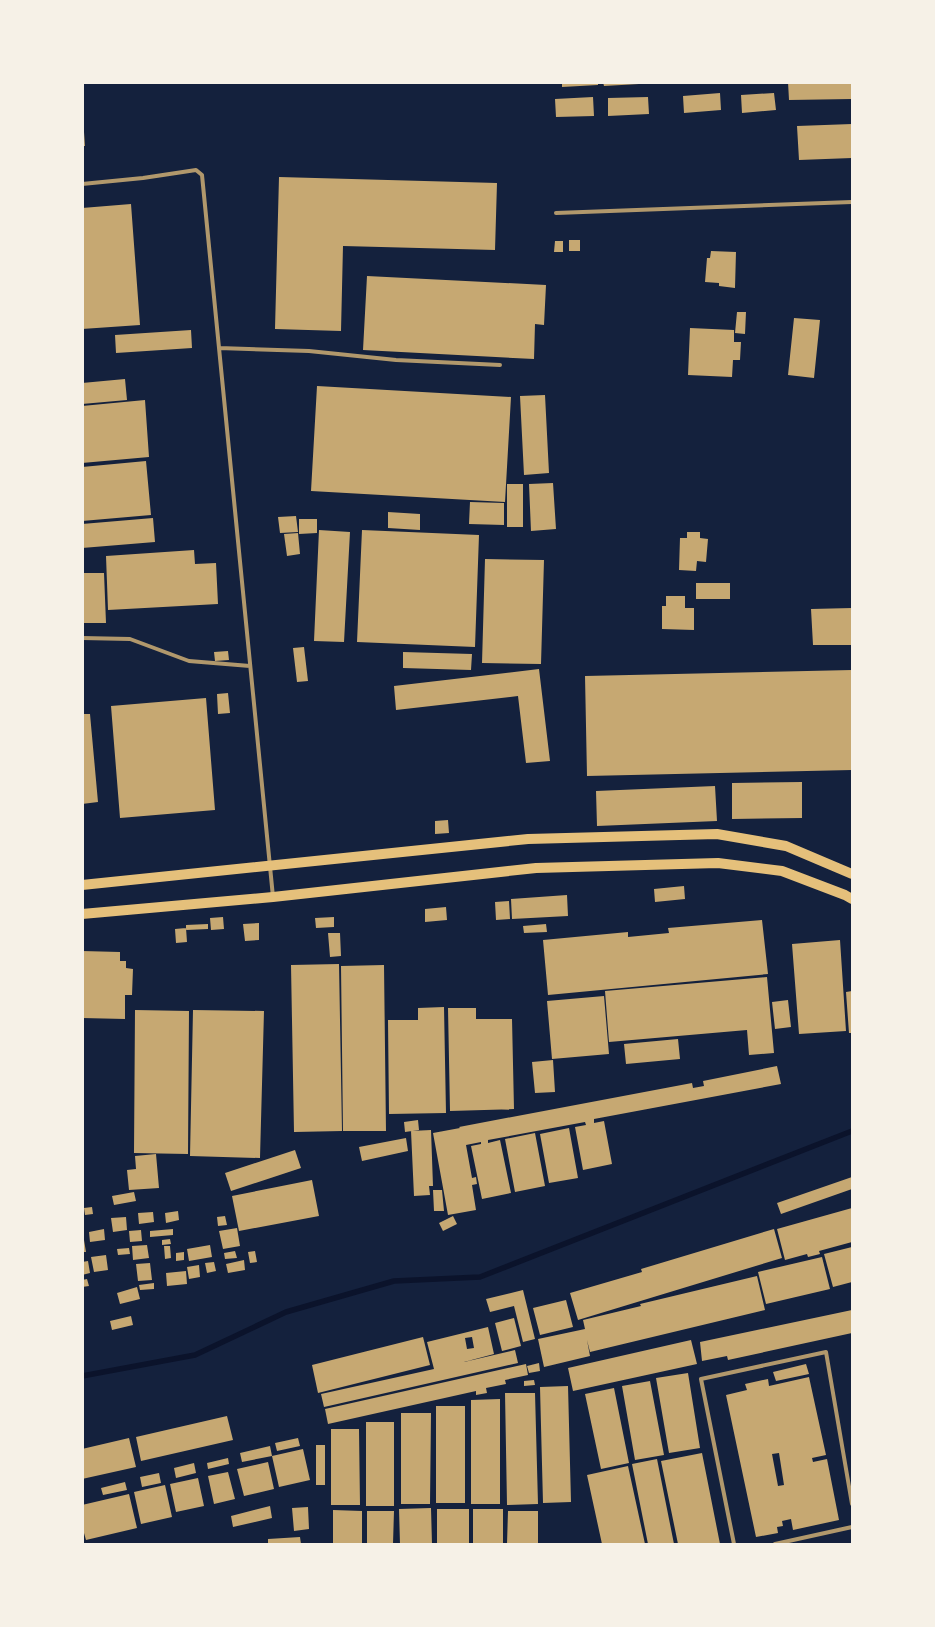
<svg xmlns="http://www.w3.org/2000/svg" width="935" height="1627" viewBox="0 0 935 1627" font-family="Bitter,serif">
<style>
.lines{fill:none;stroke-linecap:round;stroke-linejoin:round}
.stream{stroke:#0b132b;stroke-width:5.5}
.building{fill:#c6a872;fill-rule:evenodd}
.service{stroke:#b1986c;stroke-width:4}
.secondary{stroke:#e5c07b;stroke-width:10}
</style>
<rect width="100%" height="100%" fill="#14213d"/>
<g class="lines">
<!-- stream -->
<path class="stream" d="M82 1376 195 1355 286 1312 394 1281 480 1277 852 1131"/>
</g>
<!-- building -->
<path class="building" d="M562 82H598V85L562 87Z
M603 82H639V84L604 86Z
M788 82H852V99L789 100Z
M720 93 721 110 684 113 683 96Z
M774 93 776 110 742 113 741 95Z
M593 97 594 116 556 117 555 99Z
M648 97 649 114 608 116V98Z
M852 124V158L799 160 797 126Z
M82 132H84L85 146H82Z
M279 177 497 183 495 250 343 246 341 331 275 329Z
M131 204 140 325 82 329V208Z
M569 240H580V251H569Z
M555 241H563V252H554Z
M711 251 736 252 735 288 719 286V283L705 282 707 258H710Z
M367 276 546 285 544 325 535 324 534 359 363 350Z
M737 312H746L745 334 735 333Z
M794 318 820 320 814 378 788 375Z
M690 328 734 330V342H741L740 360H733L732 377 688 375Z
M191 330 192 348 116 353 115 335Z
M125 379 127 400 82 404V383Z
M317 386 511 397 505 502 311 491Z
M545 395 549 473 524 475 520 396Z
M145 400 149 457 82 463V406Z
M146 461 151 515 82 521V467Z
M553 483 556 529 531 531 529 484Z
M507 484H523V527H507Z
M470 502 504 503V525L469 524Z
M388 512 420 514V530L388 528Z
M296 516 298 532 280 533 278 517Z
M153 518 155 542 82 548V524Z
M299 519H317V533L299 534Z
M319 530 350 532 344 642 314 641Z
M362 530 479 535 475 647 357 642Z
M687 532H700V538L708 539 706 562 697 561 696 571 679 570 680 538H687Z
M298 533 300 554 287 556 284 534Z
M194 550 195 564 216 563 218 604 108 610 106 556Z
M485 559 544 560 541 664 482 663Z
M82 573H104L106 623H82Z
M696 583H730V599H696Z
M666 596H685V608H694V630L662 629V606H666Z
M852 608V645H813L811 609Z
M304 647 308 681 297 682 293 648Z
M228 651 229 660 215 661 214 652Z
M403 652 472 654 471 670 403 668Z
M539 669 550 761 526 763 518 696 396 710 394 686Z
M852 670V770L587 776 585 676Z
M228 693 230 713 218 714 217 694Z
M206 698 215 810 120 818 111 706Z
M82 714H90L98 802 82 804Z
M802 782V818L732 819V783Z
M715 786 717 821 597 826 596 791Z
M448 820 449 833 435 834V821Z
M684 886 685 899 655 902 654 889Z
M567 895 568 916 512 919 511 899Z
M509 901 510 919 496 920 495 902Z
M446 907 447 920 425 922V909Z
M223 917 224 929 211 930 210 918Z
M334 917V927L316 928 315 918Z
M762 920 768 974 548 995 543 940 628 932V937L669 933 668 928Z
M259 923V940L245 941 243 924Z
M208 924V929L186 930V925Z
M546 924 547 932 524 933 523 926Z
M186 928 187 942 176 943 175 929Z
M328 933H340L341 956 330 957Z
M840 940 846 1031 799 1034 792 944Z
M82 951 120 952V961H126V968L133 969 132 995H125V1019L82 1018Z
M339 964 342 1131 294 1132 291 965Z
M384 965 386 1131H343L341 966Z
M767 977 774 1053 749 1055 747 1030 609 1042 605 991Z
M852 991V1033H849L846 992Z
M604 996 609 1054 552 1059 547 1001Z
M788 1000 791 1027 775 1029 772 1002Z
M444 1007 446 1113 389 1114 388 1020H418V1008Z
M448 1008H476V1019H512L514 1109 450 1111Z
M135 1010 189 1011 188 1154 134 1153Z
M193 1010 264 1011 260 1158 190 1156Z
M678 1039 680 1059 626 1064 624 1044Z
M553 1060 555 1092 535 1093 532 1062Z
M777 1066 781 1084 594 1119V1123L604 1121 612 1164 583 1170 575 1127 586 1125 585 1122 488 1140V1143L500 1140 511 1193 482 1199 471 1146 481 1144V1142L466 1145 472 1178 476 1177 477 1184 472 1185 476 1210 448 1215 433 1133 460 1128 459 1127 692 1083 693 1088 704 1086 703 1081Z
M418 1120 419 1130 405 1132 404 1122Z
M569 1128 578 1178 549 1183 540 1134Z
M431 1130 433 1186H429L430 1195 414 1196 411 1131Z
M535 1133 545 1186 515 1192 505 1139Z
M406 1138 408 1151 362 1161 359 1147Z
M295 1150 301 1168 231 1191 225 1173Z
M156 1154 159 1188 129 1190 127 1170 136 1169 135 1156Z
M852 1177V1189L781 1214 777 1203Z
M312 1180 319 1216 239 1231 232 1196Z
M433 1190H442L444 1211H434Z
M134 1192 136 1201 114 1205 112 1196Z
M92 1207 93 1214 85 1215 84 1208Z
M852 1208V1242L819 1251 820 1254 808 1257 807 1254 785 1260 777 1229Z
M178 1211 179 1220 166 1223 165 1213Z
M153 1212 154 1222 139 1224 138 1213Z
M225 1216 227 1225 218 1226 217 1217Z
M453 1216 457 1224 443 1231 439 1223Z
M126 1217 127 1230 113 1232 111 1218Z
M237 1228 240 1246 223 1249 219 1231Z
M104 1229 105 1240 90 1242 89 1232Z
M173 1229V1235L150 1237V1231Z
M774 1229 782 1258 578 1320 570 1293 642 1272 641 1269Z
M141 1230 142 1241 130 1242 129 1231Z
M170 1239 171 1244 162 1245V1240Z
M82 1240H84L86 1252H82Z
M147 1245 149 1258 133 1260 132 1246Z
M210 1245 212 1257 189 1261 187 1249Z
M164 1246H170L171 1258 165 1259Z
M852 1247V1282L833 1287 824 1254Z
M129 1248 130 1254 118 1255 117 1249Z
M235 1251 237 1258 225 1259 224 1253Z
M255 1251 257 1262 250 1263 248 1252Z
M184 1252V1260L176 1261V1253Z
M106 1255 108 1270 94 1272 91 1257Z
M822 1257 830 1289 766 1304 758 1272Z
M244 1260 245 1270 228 1273 226 1264Z
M88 1261 90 1273 82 1275V1262Z
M214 1262 216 1271 207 1273 205 1263Z
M150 1263 152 1280 138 1281 136 1264Z
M199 1265 200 1277 189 1279 187 1267Z
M186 1271 187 1284 167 1286 166 1273Z
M757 1276 765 1310 590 1352 587 1340 590 1356 544 1367 538 1339 585 1329 583 1320 641 1306 640 1304Z
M87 1279 89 1286 82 1287V1280Z
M154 1283V1289L140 1290 139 1285Z
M137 1287 140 1299 120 1304 117 1293Z
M523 1290 535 1339 523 1342 514 1306 490 1312 486 1299Z
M566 1300 573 1327 540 1335 533 1308Z
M852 1310V1333L728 1360 727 1356 702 1361 700 1342Z
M131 1316 133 1325 112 1330 110 1321Z
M514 1318 521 1346 502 1351 495 1323Z
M488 1327 494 1354 464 1362 515 1350 518 1363 324 1407 321 1394 434 1369 427 1342ZM472 1337 474 1348 467 1349 465 1338Z
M423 1337 430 1365 318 1393 312 1365Z
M691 1340 697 1364 573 1391 568 1368Z
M539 1363 540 1371 529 1373 527 1366Z
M526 1364 528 1375 505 1380 506 1384 486 1388 487 1393 476 1395V1391L328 1424 325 1409Z
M806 1364 809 1374 776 1381 773 1372Z
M688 1373 700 1448 669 1453 656 1378Z
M809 1377 826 1455 812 1458 813 1462 827 1459 839 1520 793 1530 791 1519 782 1521 783 1526 777 1527 778 1533 756 1537 726 1395 747 1390 745 1384 768 1379 769 1386ZM779 1453 784 1485 778 1486 772 1454Z
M534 1380 535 1385 524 1386V1381Z
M650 1381 664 1455 635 1460 622 1386Z
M568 1386 571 1502 543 1503 540 1387Z
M614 1388 629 1463 601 1469 585 1394Z
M505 1393H535L538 1504 507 1505Z
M500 1399V1504H471V1400Z
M436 1406H465V1503H436Z
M401 1413H431L430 1504H401Z
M227 1416 233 1440 141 1461 136 1437Z
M366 1422H394V1506H366Z
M331 1429H359L360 1505H331Z
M129 1438 136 1467 82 1479V1449Z
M298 1438 300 1446 277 1451 275 1443Z
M316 1445H325V1485H316Z
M270 1446 272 1456 242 1462 240 1453Z
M303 1449 310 1480 279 1487 272 1456Z
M702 1453 720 1544H678L661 1461Z
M228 1458 229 1464 208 1469 207 1463Z
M657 1459 674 1544H648L632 1464Z
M268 1462 274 1489 244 1496 237 1469Z
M194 1463 196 1473 176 1478 174 1468Z
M628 1466 645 1544H602L587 1475Z
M228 1472 235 1499 214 1504 208 1476Z
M159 1473 161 1483 142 1487 140 1477Z
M198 1478 204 1506 176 1512 170 1484Z
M125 1482 127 1490 103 1495 101 1488Z
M165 1485 172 1517 141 1524 134 1492Z
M129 1494 137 1528 86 1540 82 1526V1505Z
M270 1506 272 1518 233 1527 231 1516Z
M308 1507 309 1529 294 1531 292 1508Z
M431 1508 432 1544H400L399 1509Z
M437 1509H469V1544H437Z
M473 1509H503V1544H473Z
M333 1510 362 1511V1544H333Z
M367 1511H394L393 1544H367Z
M508 1511H538V1544H507Z
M300 1537 301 1544H268V1539Z"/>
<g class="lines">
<!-- service -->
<path class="service" d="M82 184 143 178 196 170 202 175 273 897
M556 213 852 202
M219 348 309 351 396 360 500 365
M82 638 130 639 189 661 250 666
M734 1544 701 1379 826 1352 852 1504
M775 1544 852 1527"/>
<!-- secondary -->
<path class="secondary" d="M82 885 528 839 717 834 786 846 852 874
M82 914 273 897 536 868 718 863 782 871 845 895 852 899"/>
</g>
<!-- border -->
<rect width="935" height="1627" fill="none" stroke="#f6f1e7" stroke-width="168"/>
</svg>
